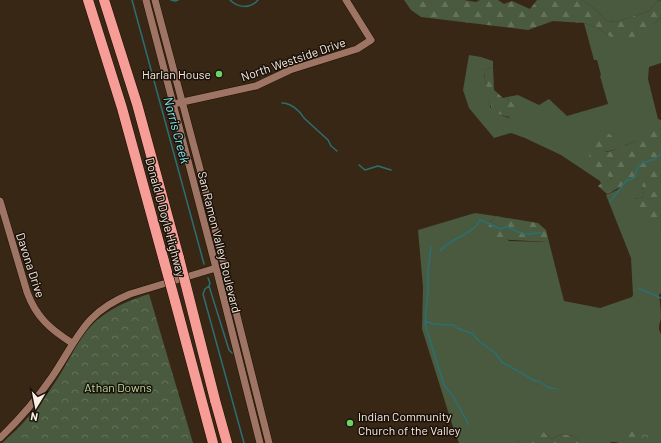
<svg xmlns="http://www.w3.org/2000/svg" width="661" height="443" viewBox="0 0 661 443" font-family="Barlow,sans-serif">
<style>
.grass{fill:#4a5a3e}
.forest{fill:url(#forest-firs)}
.park{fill:url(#park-crowns)}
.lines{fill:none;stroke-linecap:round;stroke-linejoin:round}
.stream{stroke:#2a6f75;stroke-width:1.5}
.secondary-casing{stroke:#200f01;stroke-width:8}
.highway-casing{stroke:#200f01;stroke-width:11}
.secondary{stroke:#9e7465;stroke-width:7}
.highway{stroke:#f79d97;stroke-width:10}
.highway-bridge-casing{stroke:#200f01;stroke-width:11;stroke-linecap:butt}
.highway-bridge{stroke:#f79d97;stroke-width:10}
.poi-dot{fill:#6ad363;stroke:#1a120a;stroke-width:1.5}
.labels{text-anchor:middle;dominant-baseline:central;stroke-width:3;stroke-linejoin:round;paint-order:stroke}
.street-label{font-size:12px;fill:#faede2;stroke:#1a120a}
.poi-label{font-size:12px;fill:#faede2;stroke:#1a120a;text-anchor:end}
.park-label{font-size:12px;fill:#b7dc99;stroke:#1a120a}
.water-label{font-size:13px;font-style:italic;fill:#82ebf5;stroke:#1a120a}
</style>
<defs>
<pattern id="forest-firs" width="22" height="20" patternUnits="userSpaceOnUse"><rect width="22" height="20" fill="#4a5a3e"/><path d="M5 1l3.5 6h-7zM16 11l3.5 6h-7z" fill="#65725a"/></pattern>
<pattern id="park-crowns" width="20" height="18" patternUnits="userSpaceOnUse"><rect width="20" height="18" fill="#4a5a3e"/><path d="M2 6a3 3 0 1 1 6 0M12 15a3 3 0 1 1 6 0" fill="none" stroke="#65725a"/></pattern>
</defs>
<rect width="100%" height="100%" fill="#392715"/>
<!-- grass -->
<path class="grass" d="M582 0H660L656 2 649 11 616 22 607 21 596 10Z
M661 18V63L649 67 648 79 658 119 661 120V129L636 141 626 145 619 149 604 152 605 150 600 131 608 175 612 179 601 184 600 181 561 155 525 138 511 133 494 138 469 108 463 90 469 55 481 57 493 61V67L484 70C484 82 490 94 490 107L501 115 509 118 514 103 509 101 507 97 518 95 539 105 549 99 567 116 608 104 600 76 601 75 597 60H594L584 23 598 28 609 36 653 24Z
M645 177 649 178V180L642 186 644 195 643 197 634 199 661 226V293L659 295C660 302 661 310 661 318 660 324 657 327 661 334V442L656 439 653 429 610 442 611 443H578V441L574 436 561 434 552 439 545 433 519 441 517 443H459L452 424 422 329 423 287 418 230 475 213 495 216 489 224 509 241 549 242 564 301 600 308 632 297 633 295 631 258 606 195 617 190 629 181Z"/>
<!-- forest -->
<path class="forest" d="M404 0H464L476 2 480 0H498L504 4 512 1 530 9 537 0H582L596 10 607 21 616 22 649 11 656 2 661 0V18L637 36 621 40 609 36 598 28 584 23 553 21 528 30 421 17 411 10Z
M493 67 494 90 503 98 507 97 509 101C517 103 519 107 520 115 510 120 503 115 493 112 490 106 484 77 484 70Z
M661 129V226C647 219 635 220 628 203L634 199 643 197 644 195 642 186 644 181 649 180V178C634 176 621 188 607 194L598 186 603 182 612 179C592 163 584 164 593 136 600 131 604 130 612 136V142L611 147 605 150V152C616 151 625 145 636 141L640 134Z
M495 216 538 223 546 230 549 242 494 239 488 231 489 224Z
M634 429H653L656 439 661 443 610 442 622 433Z
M538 430 545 433 552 439 561 434 574 436 578 441V443H517L527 435Z"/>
<!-- park -->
<path class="park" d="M149 294 193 443H2C23 425 41 404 56 381 66 366 73 350 83 336 99 313 123 302 149 294Z
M661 429V443H616Z"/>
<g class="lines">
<!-- stream -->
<path class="stream" d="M132 0 204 264
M171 0 175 1 178 0
M230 0C238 8 250 9 258 0
M282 103C291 103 300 111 304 118L328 140 331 146 337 151
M359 165 365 170 378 166 391 170
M610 202 626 181 634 178 638 167 644 162H647L650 160H653L661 154
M431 247 428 270V291L425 324 444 385 453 396 469 425
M440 251C450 238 474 234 480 220L501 229 507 226C513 230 521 235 529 234 535 234 534 232 541 233
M208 278 210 283 209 286 229 350 232 353
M209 286 205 289 203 294 244 443
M638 288 661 298
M425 321 433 324 453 325 457 328 473 334 478 340 495 353 502 362 535 381H539L547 387 556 389"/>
<defs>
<path id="secondary" d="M146 0 216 268 260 443
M155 0 200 169 269 443
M178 103 256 86 290 70 357 49 371 40 346 0
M0 201 27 292C36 317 50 329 72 343
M0 438C20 419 37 399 52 377 78 339 83 313 130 294L216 268"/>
<path id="highway" d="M88 0 122 108 164 261
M104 0 137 104 179 258
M175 301 213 443
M215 400 227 443"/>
</defs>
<!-- secondary casing -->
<use href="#secondary" class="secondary-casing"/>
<!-- highway casing -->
<use href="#highway" class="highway-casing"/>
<!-- secondary -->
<use href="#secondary" class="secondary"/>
<!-- highway -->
<use href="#highway" class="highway"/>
<defs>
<path id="highway-bridge" d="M179 258 215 400
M164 261 175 301"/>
</defs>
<!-- highway-bridge casing -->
<use href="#highway-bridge" class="highway-bridge-casing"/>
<!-- highway-bridge -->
<use href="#highway-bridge" class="highway-bridge"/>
</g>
<!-- markers -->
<g class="poi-dot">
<circle cx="219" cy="74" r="4"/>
<circle cx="350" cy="423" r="4"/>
</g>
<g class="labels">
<!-- street labels -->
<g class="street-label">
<text transform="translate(293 59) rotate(-19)">North Westside Drive</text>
<text transform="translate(166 217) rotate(75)">Donald D Doyle Highway</text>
<text transform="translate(220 242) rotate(76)">San Ramon Valley Boulevard</text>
<text transform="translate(31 265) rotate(72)">Davona Drive</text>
</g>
<!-- poi labels -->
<g class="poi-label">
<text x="211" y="74">Harlan House</text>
<text x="358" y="416" text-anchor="start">Indian Community<tspan x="358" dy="14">Church of the Valley</tspan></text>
</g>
<!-- park labels -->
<g class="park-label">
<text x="118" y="387">Athan Downs</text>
</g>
<!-- water labels -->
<g class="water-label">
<text transform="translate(177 130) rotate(75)">Norris Creek</text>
</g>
</g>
<!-- north arrow -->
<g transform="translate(36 407) rotate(190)" stroke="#1a120a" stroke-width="3" paint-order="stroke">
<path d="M0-3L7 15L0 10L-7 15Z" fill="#faede2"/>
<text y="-6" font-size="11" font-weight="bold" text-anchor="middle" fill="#faede2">N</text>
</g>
</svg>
